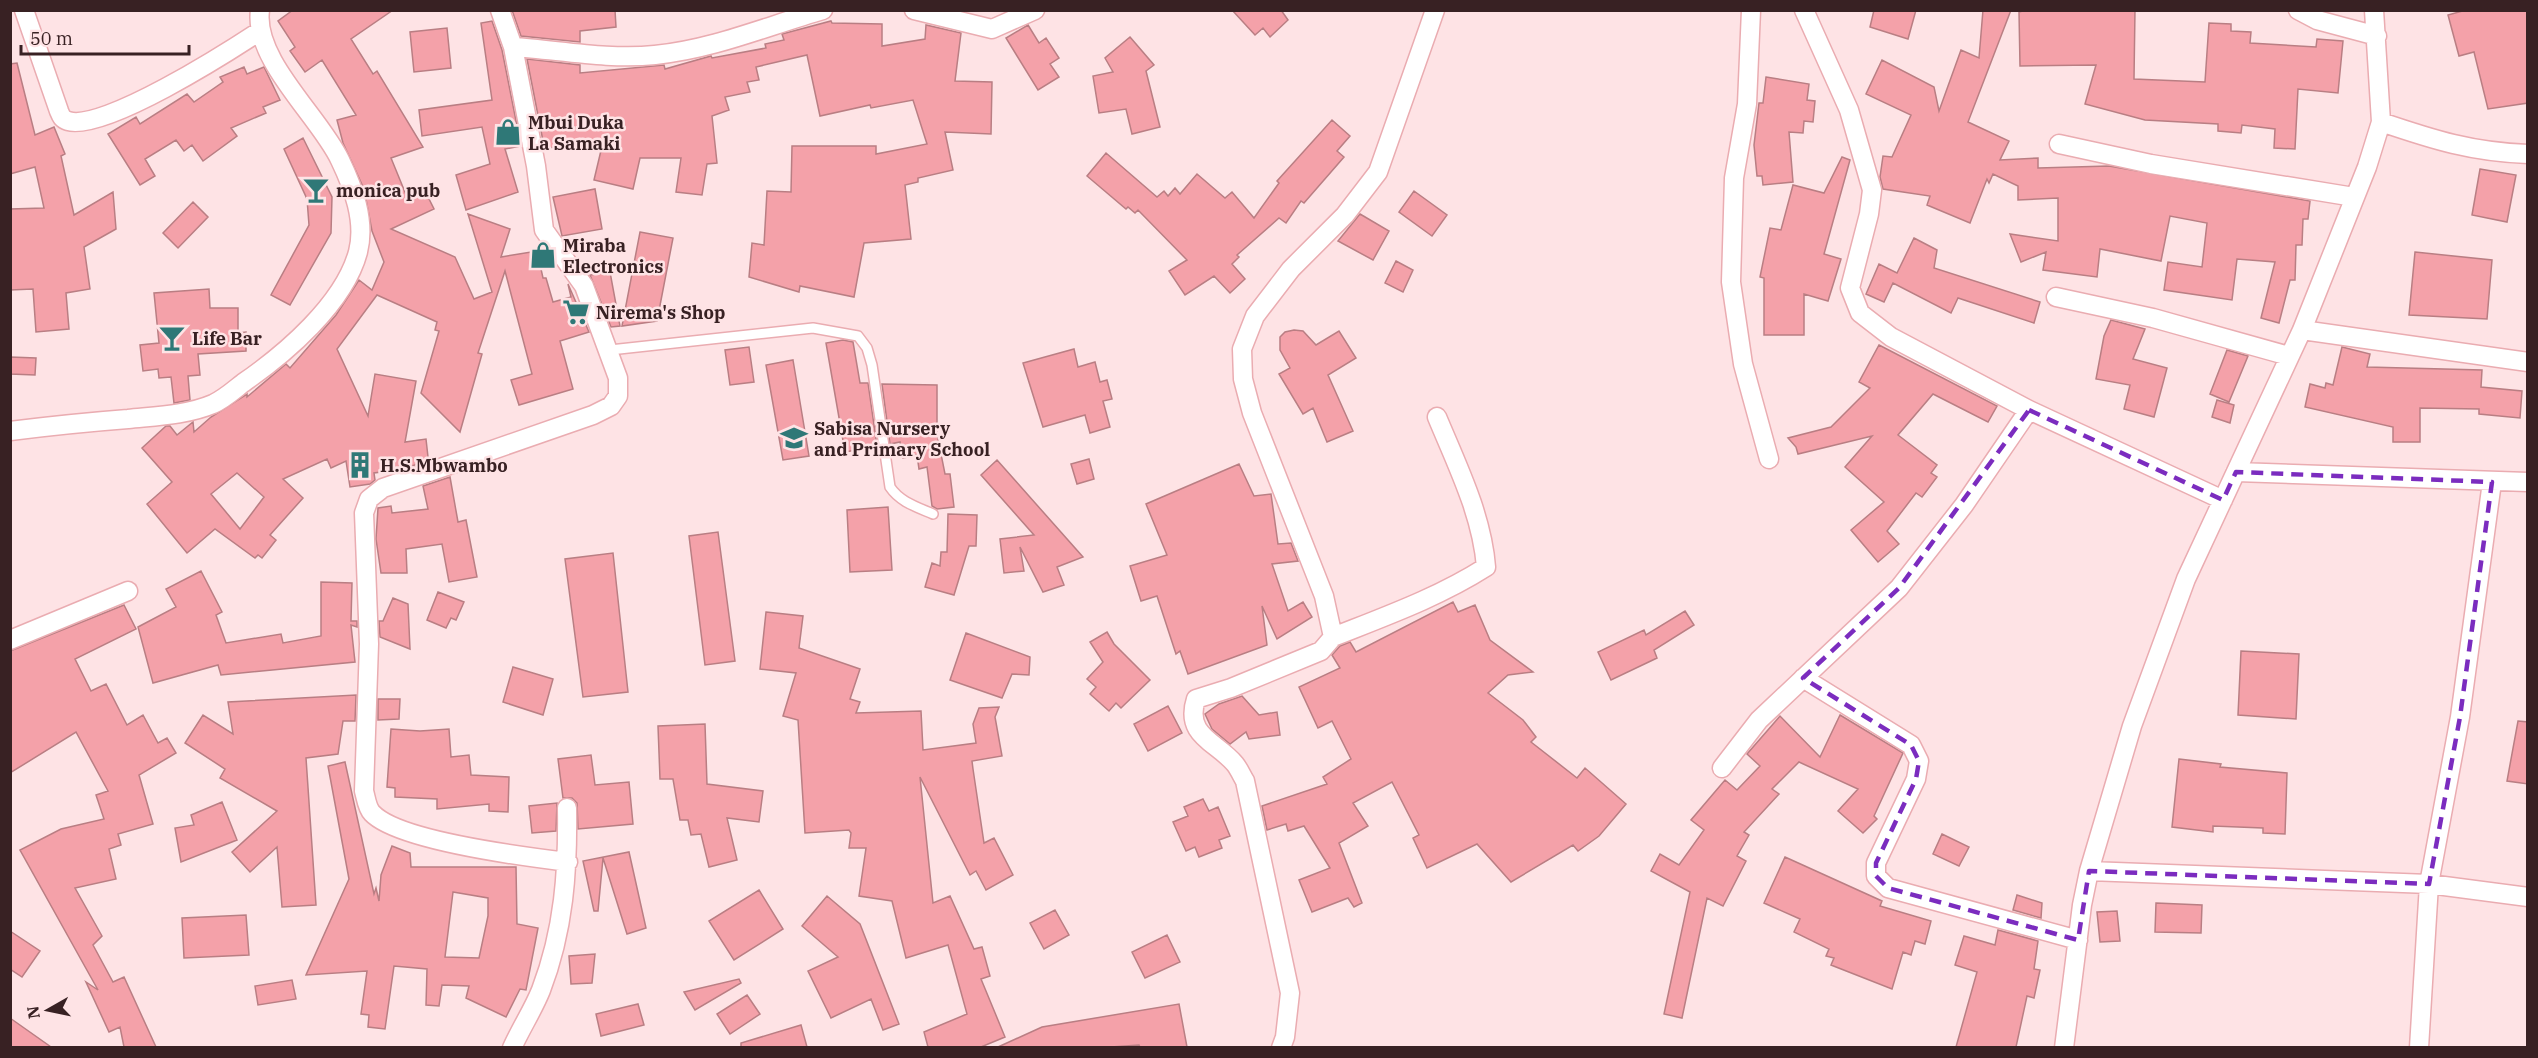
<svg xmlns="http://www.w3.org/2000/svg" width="2538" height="1058" viewBox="0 0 2538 1058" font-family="'IBM Plex Serif',serif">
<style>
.building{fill:#f4a1a9;stroke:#b97e83;stroke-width:1.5;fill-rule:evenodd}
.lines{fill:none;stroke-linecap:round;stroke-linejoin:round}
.lane-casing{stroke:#eaacb1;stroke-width:12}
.street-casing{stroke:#eaacb1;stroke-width:21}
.lane{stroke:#fff;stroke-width:9}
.street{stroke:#fff;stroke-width:18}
.marked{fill:none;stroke:#7b2cbf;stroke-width:4.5;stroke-dasharray:12 8;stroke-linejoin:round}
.labels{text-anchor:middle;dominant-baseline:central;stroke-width:5;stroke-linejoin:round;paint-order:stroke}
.poi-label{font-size:18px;font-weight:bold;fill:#382123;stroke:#fee3e5;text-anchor:start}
</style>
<rect width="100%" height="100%" fill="#fee3e5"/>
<!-- building -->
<path class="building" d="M293 10H393L351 39 373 74 377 71 423 147 391 158 407 197 424 189 434 209 391 229 455 257 474 299 492 292 468 214 510 229 501 257 537 251 543 278H546L553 302 571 297 568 284 589 332 560 341 573 389 519 405 511 380 532 374 505 271 478 353 482 354 460 432 421 393 439 331 435 330 437 322 377 295 337 349 368 416 375 374 416 381 405 442 426 439 428 457 423 462 404 469 374 473 375 480 370 484 350 487 346 461 331 468 327 459 283 479 303 498 270 535 276 540 262 558 258 555 255 558 215 529 187 553 147 504 172 482 142 448 166 426H170L177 435 193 422 194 432 211 417 247 394V397L286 364 290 368 336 315 359 280 372 290 384 262 372 231 364 189 343 143 337 120 356 115 322 60 305 72 290 51 295 47 278 21ZM237 473 264 497 240 529 211 494Z
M512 10H615L616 27 580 31V42L521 36Z
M1232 10H1281L1288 20 1270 37 1263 28 1255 35Z
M1874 10H1916L1908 39 1870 27Z
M1983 10H2011L1968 122 2009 141 2000 160 2038 158V168L2109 166 2310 201 2308 219H2303L2302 245H2296L2295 280H2290L2279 323 2261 318 2275 262 2237 259 2232 300 2164 290 2168 262 2202 267 2207 223 2170 216 2161 261 2100 249 2097 277 2043 270 2046 252 2021 262 2010 234 2058 241V198L2018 200V186L1993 174 1989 183 1987 179 1970 223 1927 205 1930 196 1883 189 1880 177 1883 156 1892 157 1911 115 1866 94 1882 60 1934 87 1939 111 1961 50 1979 58Z
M2026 10H2135L2134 79 2205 82 2209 23 2231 24V31L2251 32 2250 43 2316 47 2317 39 2343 41 2338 93 2298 89 2295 149 2274 148 2275 129 2242 125 2241 133 2218 131V124L2145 120 2085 104 2096 65 2020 66 2019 12Z
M2466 10H2528V103L2488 109 2474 52 2459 56 2448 15Z
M492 21 502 50 521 146 505 149 518 192 466 210 456 175 490 164 482 127 422 136 419 110 492 100 481 23Z
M831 21 832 23 882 24V46L925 39 926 25 961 33 955 81 992 82 991 134 945 132 953 170 918 178V182L905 185 911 239 864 243 854 297 800 286 799 292 749 277 752 243 764 245 767 191 791 192 792 146H876V154L927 144 913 100 871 108 870 105 820 116 807 55 756 67 759 80 747 82 750 92 725 97 729 110 712 116 717 163 707 164 702 195 676 192 681 158H640L633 189 594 180 603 142 548 148 547 140 543 141 527 59 580 65V73L664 65 665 69 711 56 712 58 766 48 765 44 784 40 782 34Z
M1028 25 1039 43 1046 38 1059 58 1050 64 1059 77 1038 90 1006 38Z
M447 28 451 68 414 72 410 32Z
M1130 37 1154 65 1146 71 1160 127 1132 134 1126 109 1099 113 1093 76 1113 72 1105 58Z
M17 63 35 135 54 127 65 154 61 156 74 215 113 192 116 229 84 247 90 289 66 293 69 329 36 332 33 289 10 290V209L44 208 35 167 10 174V64Z
M244 67 247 74 264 67 280 100 263 107 266 113 231 128 237 136 203 161 192 145 184 151 176 140 145 159 155 176 140 185 108 134 136 117 140 124 187 94 194 102 223 82 220 77Z
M1766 77 1809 84 1807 100 1815 101 1813 122 1804 121 1803 133 1789 132 1793 182 1763 185 1762 176H1757L1754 145 1759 103H1763Z
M1332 120 1350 136 1337 151 1344 157 1304 203 1301 201 1286 223 1279 218 1237 255 1239 257 1232 264 1245 279 1230 293 1214 276 1185 295 1169 271 1187 260 1138 210 1135 213 1128 207 1126 209 1087 176 1106 153 1157 197 1164 191 1168 196 1175 188 1180 194 1197 174 1225 198 1232 192 1254 218 1279 183 1277 181Z
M303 138 332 197 331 233 290 305 271 295 309 225 307 199 284 149Z
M1842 157 1850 160 1824 254 1841 259 1828 301 1804 294V335H1764V278L1760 277 1770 228 1781 230 1793 185 1824 193Z
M2480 169 2516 175 2507 222 2472 215Z
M595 189 602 229 562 236 553 197Z
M1414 191 1447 215 1432 236 1399 212Z
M193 202 208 217 178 248 163 233Z
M1360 214 1389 231 1373 260 1338 241Z
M640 232 673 238 657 321 622 326Z
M1914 238 1937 250 1934 268 2040 302 2034 323 1958 298 1951 313 1893 283 1884 302 1866 294 1879 264 1897 273Z
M2415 252 2492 260 2487 319 2409 315Z
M1396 261 1413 270 1403 292 1385 283Z
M610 272 620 326 611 327 590 275Z
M209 289 210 308H238V333L246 332V351L198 354 200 375 188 376 190 400 174 403 171 377 159 378 158 369 143 371 140 345 159 343 154 293Z
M2111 320 2145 329 2133 359 2167 368 2154 417 2124 409 2130 385 2096 379 2104 336Z
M1294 330 1303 331 1316 345 1339 331 1356 358 1328 375 1353 431 1327 442 1313 408 1303 414 1279 374 1290 368 1280 350V337L1285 332Z
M843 340 853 342 860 383H868L877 446 845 452 826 343Z
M1879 345 1997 406 1988 422 1933 394 1898 435 1937 465 1931 473 1937 477 1922 497 1916 493 1887 531 1899 544 1878 562 1851 530 1884 502 1845 467 1872 436 1798 454 1796 447 1788 438 1831 427 1870 388 1859 382Z
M749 347 754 382 730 385 725 350Z
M2342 347 2370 354 2367 367 2482 370 2481 387 2522 391 2520 418 2479 414V409L2420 408V442H2393V427L2305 407 2310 384 2325 388 2326 383 2333 385Z
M1074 349 1078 367 1095 362 1100 382 1107 380 1112 399 1103 401 1110 427 1090 433 1085 415 1043 427 1023 363Z
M2227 350 2248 356 2229 402 2210 394Z
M10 357 36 358 35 375 10 374Z
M793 360 809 456 783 460 766 365Z
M882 384 937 385V434L945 474H950L954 507 937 509 932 506 927 467 919 469 917 455 903 458 900 442 890 444Z
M2217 400 2234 405 2230 423 2212 417Z
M1089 459 1094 479 1077 484 1071 464Z
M997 460 1083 557 1057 567 1064 585 1043 592 1020 547 1024 571 1004 573 1000 539 1034 535 981 475Z
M1239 464 1254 496 1271 494 1278 544 1291 543 1298 561 1272 564 1288 611 1303 602 1312 617 1277 639 1262 606 1267 645 1188 674 1180 651 1176 654 1157 596 1141 601 1130 566 1167 555 1146 504Z
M450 477 458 522 466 520 477 577 449 582 442 544 406 549 407 573H381L376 539 378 508 391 506 392 513 428 509 423 486Z
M888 507 892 570 850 572 847 510Z
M948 514 977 515 976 546H969L954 595 925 587 932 563 940 566 941 552H947Z
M718 532 735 661 705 665 689 536Z
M613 553 628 692 583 697 565 559Z
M201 571 222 612 216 615 226 643 281 634 283 643 321 636V582L352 583 351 621H357V627L351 625 355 662 221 675 218 665 153 683 138 627 176 607 166 589Z
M438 592 464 602 456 620 451 618 446 628 427 620Z
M393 598 408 604 410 649 380 637 379 621H383Z
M1453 602 1458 612 1475 605 1490 640 1533 672 1508 675 1488 693 1523 720 1536 737 1531 742 1577 778 1585 768 1626 804 1599 836 1578 851 1573 845 1511 882 1477 844 1427 868 1413 838 1419 835 1392 782 1353 803 1368 826 1339 843 1362 903 1354 907 1348 898 1312 912 1299 880 1330 868 1304 826 1288 831 1286 824 1267 830 1262 806 1327 784 1323 777 1351 759 1332 721 1318 728 1299 687 1340 668 1332 655 1340 646 1350 642 1356 652Z
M124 605 136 629 75 659 91 691 106 684 127 725 143 715 158 743 167 738 176 753 139 775 153 824 118 834 121 845 109 849 116 879 75 888 102 936 93 945 113 982 124 977 156 1047H124L120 1027 109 1032 86 982 98 990 20 850 61 829 104 819 96 795 108 791 76 732 10 773V651Z
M1685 611 1694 625 1654 650 1657 658 1611 680 1598 652 1644 630 1646 635Z
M766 612 803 616 799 648 860 669 850 699 860 702 856 713 921 711 923 750 976 743 973 724 979 708 999 707 995 717 1002 756 972 761 973 769 984 843 994 838 1013 875 986 890 976 871 970 875 920 777 933 903 950 896 974 949 982 947 990 976 981 979 1005 1037 981 1047H928L924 1032 967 1014 948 945 906 958 892 901 859 896 866 848H849L851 833 849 830 805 833 798 720 783 716 796 673 760 669Z
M1107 632 1114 644 1150 680 1121 708 1116 703 1109 711 1090 694 1096 687 1087 679 1103 662 1090 642Z
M966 633 1030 657 1029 675 1012 674 1002 698 950 680Z
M2241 651 2299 654 2296 719 2238 715Z
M513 667 553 679 543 715 503 702Z
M356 695 355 721H343L338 754 306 758 316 905 282 907 277 847 250 872 232 852 277 811 220 778 225 769 185 743 203 715 233 734 228 702Z
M1242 696 1259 715 1277 712 1280 735 1249 739 1246 732 1230 744 1212 729 1205 714 1219 704Z
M378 699H400L399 719 378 720Z
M1168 706 1182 733 1148 751 1134 724Z
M1840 715 1903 753 1874 816 1877 819 1863 833 1838 811 1858 789 1799 762 1772 789 1779 794 1744 832 1749 835 1737 856 1746 861 1723 906 1707 898 1682 1018 1664 1014 1690 892 1651 871 1660 854 1679 865 1704 830 1691 820 1725 780 1737 790 1760 766 1747 754 1780 716 1820 757Z
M2518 721 2528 722V784L2507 781Z
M705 724 707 784 763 791 759 822 727 818 737 860 709 867 701 834 691 835 688 820H680L673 779H660L658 726Z
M391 729 420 731 449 729 451 757 469 755 471 775 509 777 508 812 489 811V804L437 809V799L395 797V788L387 787Z
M591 755 595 785 629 782 633 824 578 829 577 803 572 798H563L558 759Z
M2179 759 2221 764 2220 767 2287 773 2285 834 2263 833V828L2213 826V832L2172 827Z
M345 762 374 894 376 888 379 901 381 875 392 846 410 853 411 867H516L517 924 538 928 526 990 520 989 506 1017 466 998 469 986 442 985 439 1006 426 1005 427 969 394 966 385 1029 368 1027 369 1015 361 1014 367 971 306 975 349 879 328 766ZM453 892 488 898V916L479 958 445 957Z
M1203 799 1209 811 1218 807 1230 836 1219 840 1222 848 1199 857 1195 847 1186 851 1173 822 1188 816 1184 807Z
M222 802 237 840 181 862 175 828 194 825 191 815Z
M557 803 556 831 532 833 529 806Z
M1942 834 1969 847 1959 866 1933 854Z
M629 852 646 928 627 934 603 858 598 911H594L583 861Z
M1785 857 1882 901 1880 906 1931 921 1925 944 1915 941 1911 955 1903 952 1892 989 1831 965 1834 958 1826 956 1829 949 1794 932 1800 919 1764 903Z
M759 890 783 929 734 960 709 921Z
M2017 895 2042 903 2041 918 2013 910Z
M827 896 860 924 899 1024 883 1030 871 999 831 1018 808 971 838 957 802 926Z
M2156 903 2202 905 2201 933 2155 932Z
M1055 910 1069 935 1044 949 1030 923Z
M2117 911 2120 941 2100 942 2097 912Z
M246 915 249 955 184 958 182 918Z
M1998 930 2038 941 2034 969 2040 970 2034 998 2027 996 2016 1047H1956L1977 972 1955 965 1964 936 1995 945Z
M10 931 40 951 22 977 10 969Z
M1167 935 1180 962 1145 978 1132 952Z
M595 954 592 983 571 984 569 956Z
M739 979 741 983 695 1010 684 992Z
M292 980 296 999 258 1005 255 986Z
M747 995 760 1014 730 1034 717 1014Z
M638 1004 644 1025 601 1036 596 1014Z
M1179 1004 1187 1047H1140L1139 1045 1111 1047H998L1042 1027Z
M10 1018 51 1047H10Z
M801 1025 807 1047H741V1043Z"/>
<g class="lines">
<defs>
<path id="lane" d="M610 350 813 328 858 336 867 348 872 365 890 487C900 502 917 507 933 514"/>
<path id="street" d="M24 10 59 111C61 116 62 119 68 121 103 132 228 52 260 31
M500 10 513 47 536 166 544 230 584 286 618 378V396L611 406 593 415 383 488 369 499 364 513 369 644 364 791C366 798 367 808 372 813 398 841 527 857 568 862
M914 10 992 29 1035 10
M1751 10 1747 104 1734 178 1731 282 1743 364 1769 459
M1804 10 1849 110 1872 190 1869 214 1850 288 1860 313 1891 337 2029 410 2223 500
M2298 10 2317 20 2377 36
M513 47C559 50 609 60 655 55 714 49 767 26 823 10
M2381 122C2434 140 2472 152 2528 154
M2059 144 2151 164 2354 197
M2056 297 2153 318 2289 356
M2302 330 2528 362
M10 431C50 426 89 422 128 419 156 416 187 415 213 404 224 399 234 390 243 383 285 354 344 304 358 252 366 221 353 187 340 160 320 117 253 60 260 10
M2236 472 2528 482
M1333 637C1386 616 1439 597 1486 567 1482 515 1457 465 1437 417
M10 640 128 591
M1803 678 1911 745 1919 761 1916 779 1876 863V876L1888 888 2078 940
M1722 768 1759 720 1899 588 1964 505 2029 410
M2089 871 2429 884 2528 897
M512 1048C521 1028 533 1010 541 990 564 930 568 871 567 808
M1281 1048 1285 1037 1290 993 1245 781C1242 776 1239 769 1235 764 1217 742 1184 736 1196 699L1231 688 1321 651 1333 637 1324 596 1252 413 1243 379 1242 349 1255 316 1291 269 1345 215 1378 172 1435 10
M2064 1048 2082 905 2089 871 2132 726 2186 579 2302 330 2367 167 2381 122 2374 10
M2419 1048 2429 884 2460 717 2492 482"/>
</defs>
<!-- lane casing -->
<use href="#lane" class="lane-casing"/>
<!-- street casing -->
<use href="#street" class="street-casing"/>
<!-- lane -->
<use href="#lane" class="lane"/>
<!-- street -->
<use href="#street" class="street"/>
</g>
<!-- marked area -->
<path class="marked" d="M2029 410 2223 500 2236 472 2492 482 2460 717 2429 884 2089 871 2078 940 1888 888 1876 876V863L1916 779 1919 761 1911 745 1803 678 1899 588Z"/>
<!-- icons -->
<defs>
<symbol id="shop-bare" viewBox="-9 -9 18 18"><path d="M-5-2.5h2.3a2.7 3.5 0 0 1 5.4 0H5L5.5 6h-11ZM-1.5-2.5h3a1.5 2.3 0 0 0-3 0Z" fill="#2f7877" stroke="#fee3e5" stroke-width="2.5" paint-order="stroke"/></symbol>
<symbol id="bar-bare" viewBox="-9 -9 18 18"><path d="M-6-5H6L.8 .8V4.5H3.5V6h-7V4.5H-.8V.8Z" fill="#2f7877" stroke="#fee3e5" stroke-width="2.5" paint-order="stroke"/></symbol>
<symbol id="supermarket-bare" viewBox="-9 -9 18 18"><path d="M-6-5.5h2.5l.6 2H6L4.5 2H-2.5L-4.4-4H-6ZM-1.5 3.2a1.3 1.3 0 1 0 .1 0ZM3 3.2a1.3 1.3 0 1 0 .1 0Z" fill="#2f7877" stroke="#fee3e5" stroke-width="2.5" paint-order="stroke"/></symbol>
<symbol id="school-bare" viewBox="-9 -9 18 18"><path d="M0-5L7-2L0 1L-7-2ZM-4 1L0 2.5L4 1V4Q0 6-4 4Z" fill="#2f7877" stroke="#fee3e5" stroke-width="2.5" paint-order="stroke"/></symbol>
<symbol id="building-bare" viewBox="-9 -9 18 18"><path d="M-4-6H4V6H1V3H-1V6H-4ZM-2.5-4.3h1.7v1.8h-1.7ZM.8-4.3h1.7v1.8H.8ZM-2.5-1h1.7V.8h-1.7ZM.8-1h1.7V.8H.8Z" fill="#2f7877" stroke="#fee3e5" stroke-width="2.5" paint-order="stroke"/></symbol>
</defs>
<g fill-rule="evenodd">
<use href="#shop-bare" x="489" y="113" width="38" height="38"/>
<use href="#bar-bare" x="297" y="171" width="38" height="38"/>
<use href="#shop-bare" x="524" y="236" width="38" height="38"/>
<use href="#supermarket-bare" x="557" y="293" width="38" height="38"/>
<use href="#bar-bare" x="153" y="319" width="38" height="38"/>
<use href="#school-bare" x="775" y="419" width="38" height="38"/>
<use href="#building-bare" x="341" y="446" width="38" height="38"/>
</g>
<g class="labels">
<!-- poi labels -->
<g class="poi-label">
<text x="528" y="122">Mbui Duka<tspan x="528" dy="21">La Samaki</tspan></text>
<text x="336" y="190">monica pub</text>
<text x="563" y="245">Miraba<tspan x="563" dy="21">Electronics</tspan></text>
<text x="596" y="312">Nirema's Shop</text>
<text x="192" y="338">Life Bar</text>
<text x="814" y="428">Sabisa Nursery<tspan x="814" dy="21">and Primary School</tspan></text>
<text x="380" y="465">H.S.Mbwambo</text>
</g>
</g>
<!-- border -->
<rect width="2538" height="1058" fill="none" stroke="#382123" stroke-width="24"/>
<!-- north arrow -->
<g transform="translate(48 1010) rotate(261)" stroke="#fee3e5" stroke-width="4.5" paint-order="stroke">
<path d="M0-4.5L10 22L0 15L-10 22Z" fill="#382123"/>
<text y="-9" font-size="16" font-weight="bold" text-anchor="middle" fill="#382123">N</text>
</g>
<!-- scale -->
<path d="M21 45v9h168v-9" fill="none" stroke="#382123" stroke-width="3"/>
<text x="30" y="45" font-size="18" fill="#382123" stroke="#fee3e5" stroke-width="4.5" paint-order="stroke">50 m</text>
</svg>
